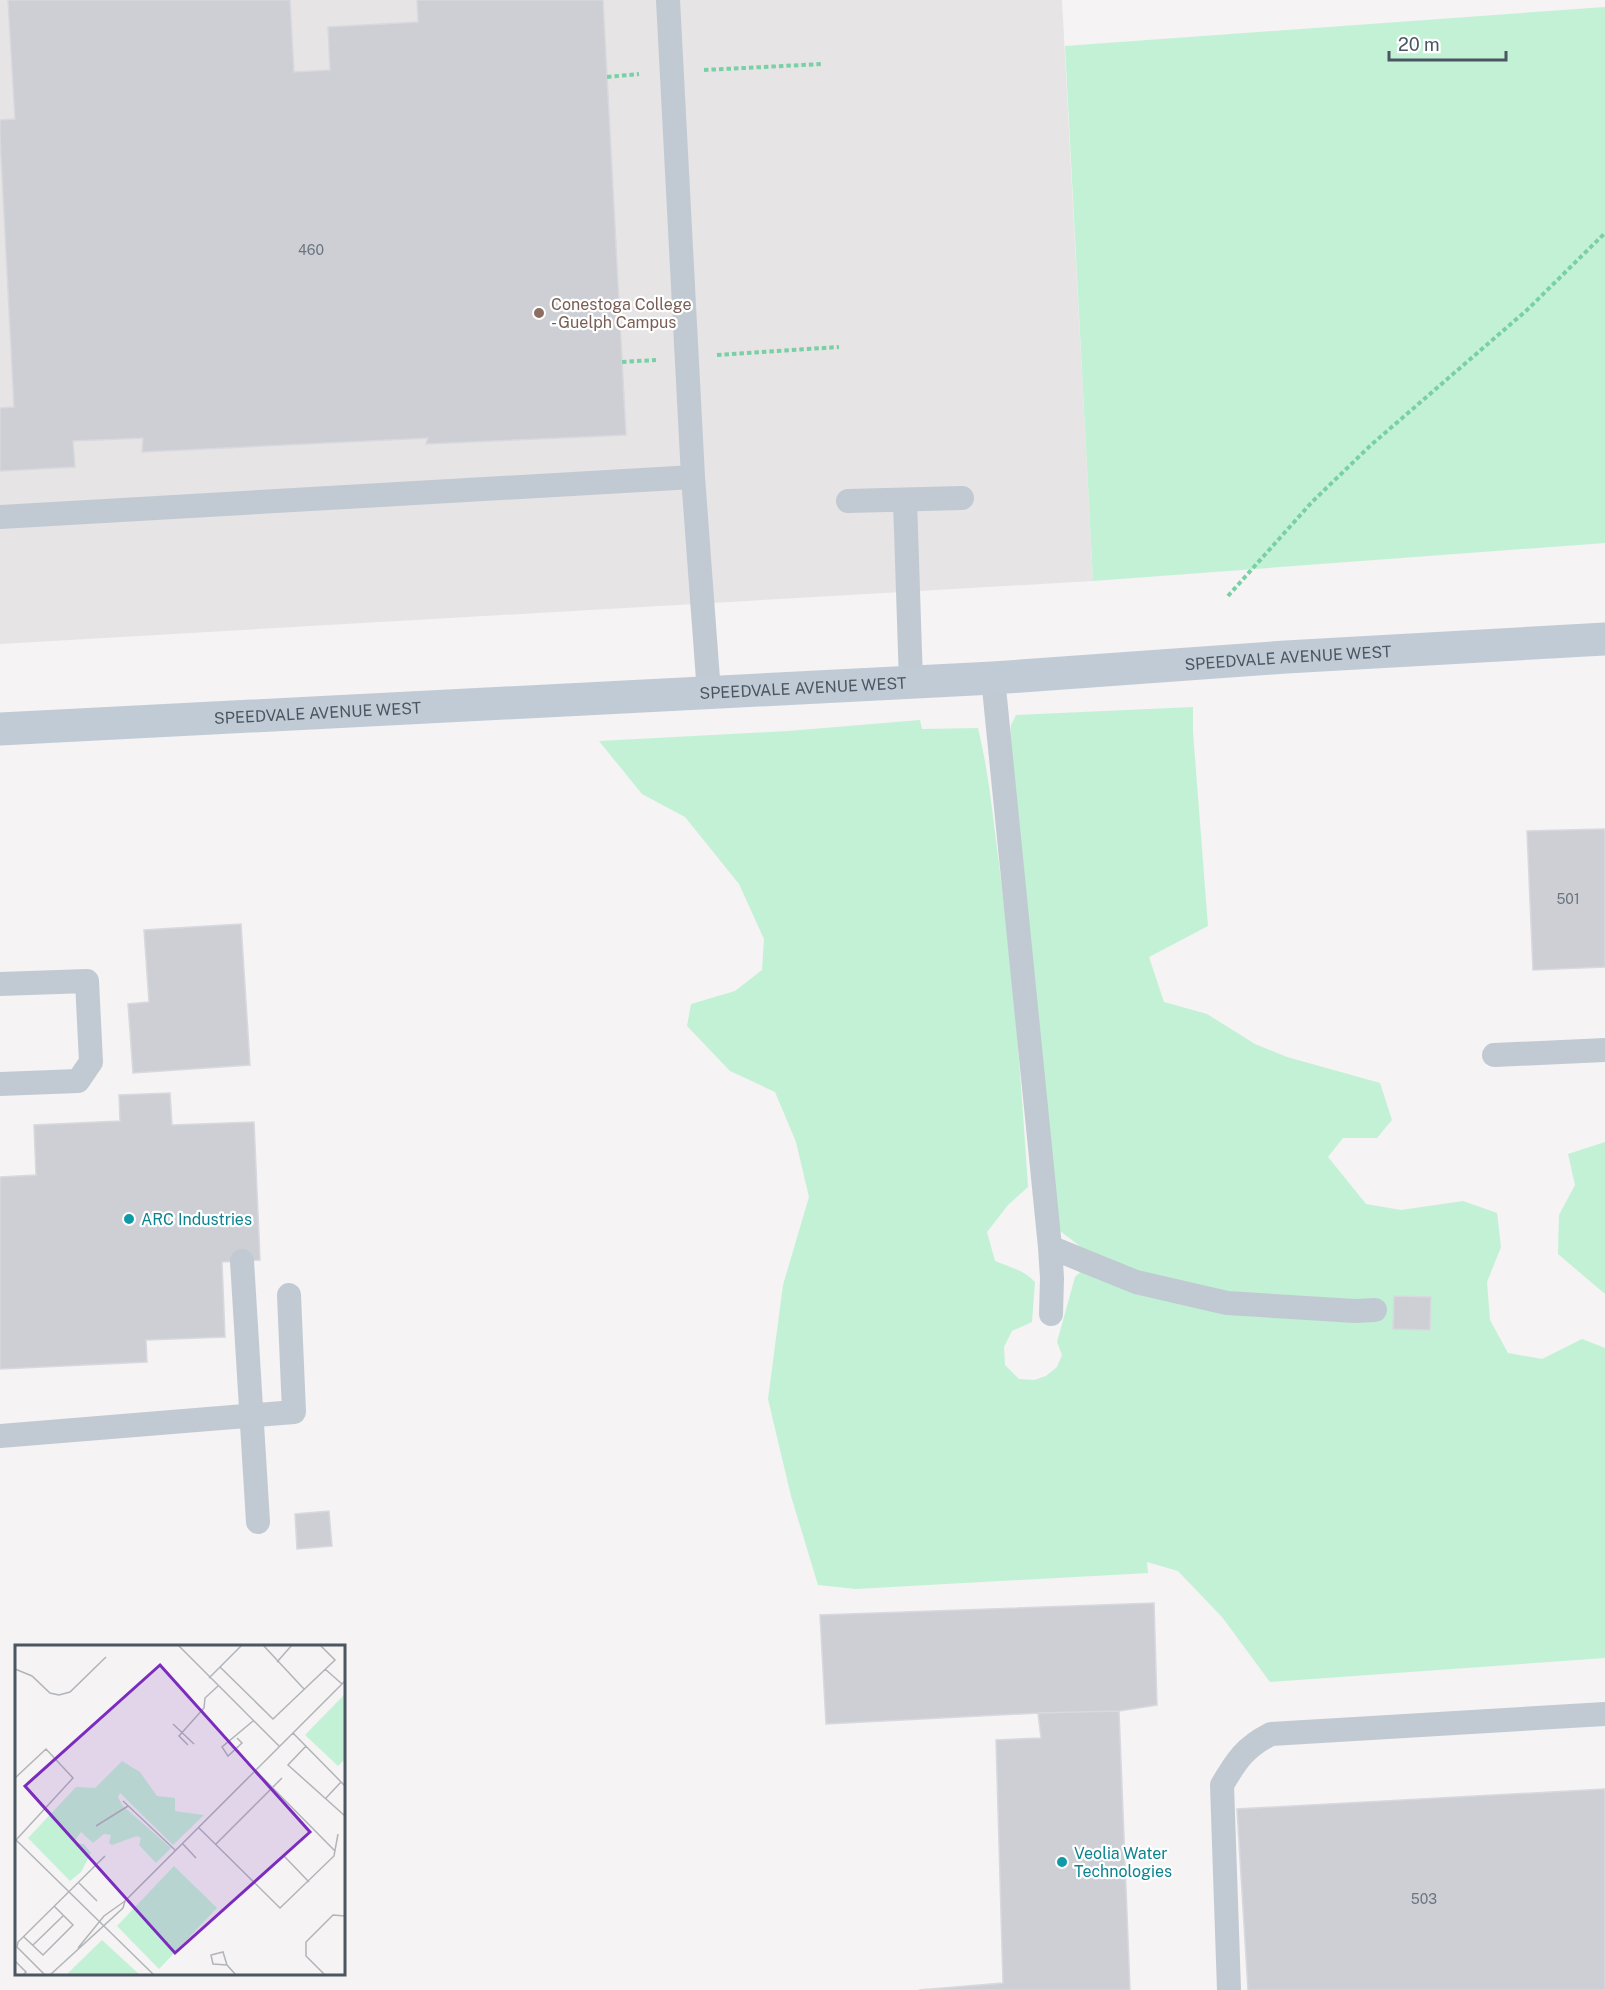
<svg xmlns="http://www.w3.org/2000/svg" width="1605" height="1990" viewBox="0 0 1605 1990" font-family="'Public Sans',sans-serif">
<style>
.education{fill:#e6e4e5}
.green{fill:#c3f1d5}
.building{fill:#cdcfd5;stroke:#d7d9de;stroke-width:1.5}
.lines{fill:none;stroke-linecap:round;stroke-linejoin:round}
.path{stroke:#7ad0a6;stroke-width:4;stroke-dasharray:4.5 3;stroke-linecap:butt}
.lane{stroke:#c1cad2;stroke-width:24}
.secondary{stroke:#c1cbd6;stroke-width:33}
.education-dot{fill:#8d6e63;stroke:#fff;stroke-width:2}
.culture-dot{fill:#0f9aa8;stroke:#fff;stroke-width:2}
.labels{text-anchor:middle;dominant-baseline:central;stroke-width:4.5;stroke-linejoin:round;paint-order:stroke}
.number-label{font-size:14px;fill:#6b747e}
.education-label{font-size:16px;fill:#785e54;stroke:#fff;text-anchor:start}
.street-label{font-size:16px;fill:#4a5661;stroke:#fff}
.culture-label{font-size:16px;fill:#0d838f;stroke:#fff;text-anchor:start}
.inset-road{fill:none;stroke:#b1b4b9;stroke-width:1.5}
.view{fill:#7b2cbf;fill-opacity:0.15;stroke:#7b2cbf;stroke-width:3}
.inset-edge{fill:none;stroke:#4a5661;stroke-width:3}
</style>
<rect width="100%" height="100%" fill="#f5f3f3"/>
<!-- education -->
<path class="education" d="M0 0H1062L1093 581 0 644Z"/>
<!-- green -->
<path class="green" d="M1605 7V543L1093 581 1065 46Z
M1193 707V732L1208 926 1149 957 1164 1002 1207 1014 1255 1044 1287 1057 1380 1083 1392 1120 1377 1138H1343L1328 1157 1366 1204 1401 1210 1463 1201 1497 1213 1501 1247 1487 1282 1490 1320 1508 1353 1542 1359 1582 1339 1605 1348V1658L1270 1682 1222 1617 1178 1571 1147 1562 1148 1573 856 1589 818 1585 791 1496 768 1399 783 1285 809 1197 796 1142 775 1092 730 1071 687 1026 691 1004 735 991 762 970 764 939 739 884 685 817 642 794 599 741 788 731 920 720 922 729 978 728C989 773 993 818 999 864 1013 971 1021 1079 1028 1187L1008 1205 987 1232 995 1261C1009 1267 1024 1270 1035 1282L1032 1322 1012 1331 1004 1347 1005 1365 1019 1379 1034 1380 1046 1376 1057 1367 1062 1355 1057 1342 1075 1277 1085 1268V1250L1060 1231 1054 1214 1008 755 1011 725 1016 715Z
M1605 1142V1294L1558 1254 1559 1215 1575 1185 1568 1154Z"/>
<!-- building -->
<path class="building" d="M8 0H290L294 72 330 70 328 27 418 22 417 0H603L626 435 426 444 428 438 142 452 143 438 73 441 75 467 0 471V408L14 407 0 137V120L15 119Z
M1605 829V967L1533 970 1527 831Z
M241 924 250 1065 133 1073 128 1004 149 1002 144 930Z
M170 1093 172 1125 254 1122 260 1260 222 1262 225 1337 146 1340 147 1362 0 1369V1177L36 1175 34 1125 120 1121 119 1095Z
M1394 1296 1431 1297 1430 1330 1393 1329Z
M329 1511 332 1546 297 1549 295 1514Z
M1154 1603 1157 1705 1119 1711 1038 1713 826 1724 820 1615Z
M1119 1711 1130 1990H919L1003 1983 996 1740 1041 1738 1038 1713Z
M1605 1789V1990H1248L1237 1809Z"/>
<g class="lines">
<!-- path -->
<path class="path" d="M704 70 823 64
M607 77 639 74
M717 355 839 347
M622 362 656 360
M1228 596 1312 502 1371 445 1527 310 1605 233"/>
<!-- lane -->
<path class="lane" d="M668 0 693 477 709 693
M905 500 911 682
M848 501 962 498
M0 517 693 477
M993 678 1050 1247 1052 1278 1051 1314
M0 984 87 981 91 1062 78 1081 0 1084
M1494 1055 1605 1050
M1050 1247 1136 1282 1227 1303 1355 1311 1375 1310
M242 1261 258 1522
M0 1436 294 1412 289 1295
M1229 1990 1222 1785C1236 1761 1245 1747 1271 1734L1605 1714"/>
<!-- secondary -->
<path class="secondary" id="s1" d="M0 729 993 678 1286 657 1605 639"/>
</g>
<!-- markers -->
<circle class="education-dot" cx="539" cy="313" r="6"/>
<g class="culture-dot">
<circle cx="129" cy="1219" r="6"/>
<circle cx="1062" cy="1862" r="6"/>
</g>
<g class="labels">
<!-- number labels -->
<g class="number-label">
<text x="311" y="250">460</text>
<text x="1568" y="899">501</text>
<text x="1424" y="1899">503</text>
</g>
<!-- education labels -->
<g class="education-label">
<text x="551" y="304">Conestoga College<tspan x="551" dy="18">- Guelph Campus</tspan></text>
</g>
<!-- street labels -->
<g class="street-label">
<text stroke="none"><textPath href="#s1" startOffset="1290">SPEEDVALE AVENUE WEST</textPath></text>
<text stroke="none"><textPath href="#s1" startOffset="804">SPEEDVALE AVENUE WEST</textPath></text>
<text stroke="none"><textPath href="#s1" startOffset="318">SPEEDVALE AVENUE WEST</textPath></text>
</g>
<!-- culture labels -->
<g class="culture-label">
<text x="141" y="1219">ARC Industries</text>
<text x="1074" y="1853">Veolia Water<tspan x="1074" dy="18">Technologies</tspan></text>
</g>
</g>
<!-- overview -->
<g transform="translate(15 1645)">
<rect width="330" height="330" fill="#f5f3f3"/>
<path d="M330 49V114L323 121 290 90ZM107 116 125 127 142 151 160 153V166L189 170 158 200 105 148 103 152 108 161 156 203 141 218 124 200 126 193 122 191 97 200 94 198 96 190 89 189 78 198 66 187 58 198 69 199 76 208 66 227 55 236 13 193 61 142 80 143ZM159 221 202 263 144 324 102 281ZM87 295 125 330H51Z" fill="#c3f1d5"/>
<path class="inset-road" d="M163 0 264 101M248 0 289 44M262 17 277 0M205 22 258 74 320 15 305 0M0 24 17 31 35 48 44 50 55 47 91 12M310 24 327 39M194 33 227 0M158 79 179 99M278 88 330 141M222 93 227 98 213 111 207 102 238 76M173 100 164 91 189 63 190 53 203 41M291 101 273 120 330 171M240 125 320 206M0 133 31 104 58 133 1 195M311 153 326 137M108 156 160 205M81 181 113 161M183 182 265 263 319 211 323 189M0 194 139 330M167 198 181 213M201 199 267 133M269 211 294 237M64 238 82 256M9 292 28 310 58 280 39 261M18 300 49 270M63 303 89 271 110 256M0 316 11 327 8 330M212 320 198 319 196 310 208 307 212 320 221 330M30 330 2 302 3 297 90 211M35 330 108 263 110 256 330 36M310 330 291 311V297L318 270 330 271"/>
<path class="view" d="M145 20 295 187 160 308 10 141Z"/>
<rect width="330" height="330" class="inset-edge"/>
</g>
<!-- scale -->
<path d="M1389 51v9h117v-9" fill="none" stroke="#4a5661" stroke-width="3"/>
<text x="1398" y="51" font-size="18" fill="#4a5661" stroke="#ffffff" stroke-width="4.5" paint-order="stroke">20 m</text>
</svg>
